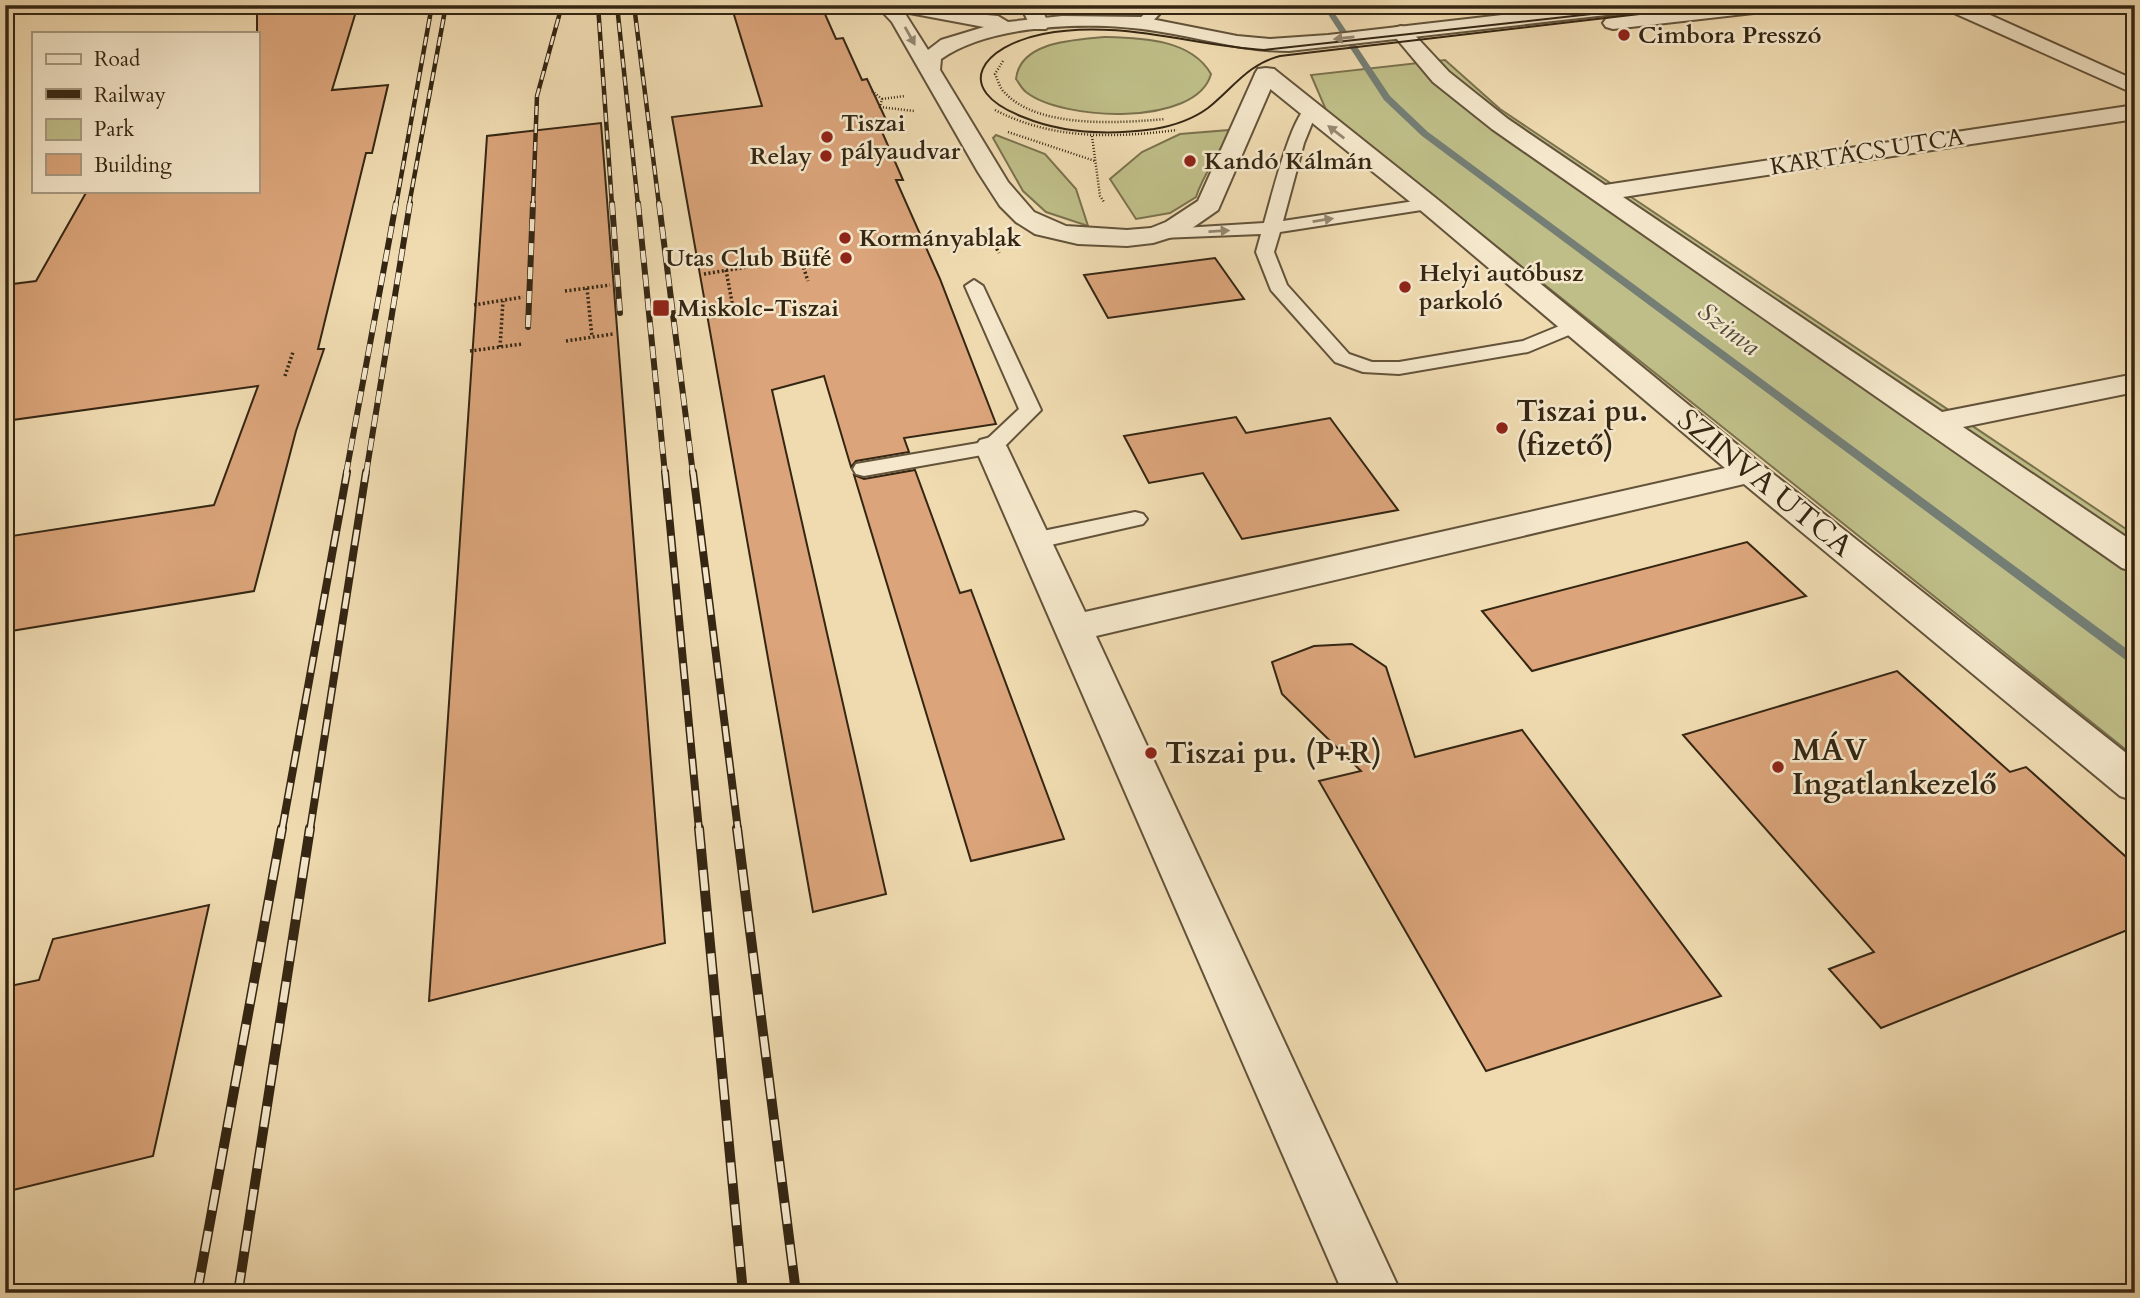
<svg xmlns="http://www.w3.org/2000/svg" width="2140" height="1298" viewBox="0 0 2140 1298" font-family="Cardo,serif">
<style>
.green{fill:#bfbe88;stroke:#7a724e;stroke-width:2}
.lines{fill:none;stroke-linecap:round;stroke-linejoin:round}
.stream{fill:#747e75;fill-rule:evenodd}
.building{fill:#dba47a;stroke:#342613;stroke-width:2}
.service-casing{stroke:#63533a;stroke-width:4}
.minor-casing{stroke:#63533a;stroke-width:4}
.tertiary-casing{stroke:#63533a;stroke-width:4}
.path-far1{stroke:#342613;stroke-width:2.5;stroke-dasharray:1 2;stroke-linecap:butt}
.path{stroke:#342613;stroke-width:3.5;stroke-dasharray:2 2.5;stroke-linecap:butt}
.service{fill:#f5e8cc;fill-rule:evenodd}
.minor{fill:#f5e8cc;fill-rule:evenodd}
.tertiary{fill:#f5e8cc;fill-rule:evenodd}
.tram{stroke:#342613;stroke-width:2}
.rail-far3-casing{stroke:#342613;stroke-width:4.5}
.rail-far2-casing{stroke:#342613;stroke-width:6}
.rail-far1-casing{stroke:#342613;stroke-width:8}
.rail-casing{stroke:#342613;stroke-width:10}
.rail-far3{stroke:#f5e8cc;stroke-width:2.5;stroke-dasharray:9;stroke-linecap:butt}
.rail-far2{stroke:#f5e8cc;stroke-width:4.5;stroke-dasharray:12;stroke-linecap:butt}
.rail-far1{stroke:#f5e8cc;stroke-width:5;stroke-dasharray:16;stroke-linecap:butt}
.rail{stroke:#f5e8cc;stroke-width:7;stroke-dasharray:21;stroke-linecap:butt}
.oneway{fill:#948770}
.poi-dot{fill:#8f2418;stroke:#f5e8cc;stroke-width:2.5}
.labels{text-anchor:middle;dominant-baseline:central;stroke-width:5;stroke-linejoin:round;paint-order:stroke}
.far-poi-label{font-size:24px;font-weight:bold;fill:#342613;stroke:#f5e8cc;text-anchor:start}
.far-street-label{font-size:24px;fill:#342613;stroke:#f5e8cc}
.far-water-label{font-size:26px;font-style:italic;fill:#4f4a3c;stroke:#f5e8cc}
.poi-label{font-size:30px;font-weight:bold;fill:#342613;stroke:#f5e8cc;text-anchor:start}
.street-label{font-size:30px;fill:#342613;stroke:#f5e8cc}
</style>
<rect width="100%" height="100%" fill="#f0dbb1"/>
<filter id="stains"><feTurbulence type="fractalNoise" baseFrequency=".00286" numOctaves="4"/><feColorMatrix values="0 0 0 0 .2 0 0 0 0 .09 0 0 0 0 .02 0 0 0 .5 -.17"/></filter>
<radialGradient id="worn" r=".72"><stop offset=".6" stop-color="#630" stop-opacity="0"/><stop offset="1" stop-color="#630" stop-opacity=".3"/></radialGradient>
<!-- green -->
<path class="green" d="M1105 37C1142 38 1191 39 1211 74 1197 127 1062 121 1026 92 1022 89 1019 83 1016 79 1020 41 1075 40 1105 37Z
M1445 60 1500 109 2135 535V757L1326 110 1311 75Z
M1230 130C1220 154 1204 172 1196 197L1170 213 1136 219 1110 179 1142 152 1180 134Z
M996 135 1045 154 1076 189 1088 226 1046 212 1023 191 993 138Z"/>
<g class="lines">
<!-- stream -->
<path class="stream" d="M1322 5H1329L1390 96 1428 132 2135 655V667L1422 136 1384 100Z"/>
</g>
<!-- building -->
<path class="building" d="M305 5H358L332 90 388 85 372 153H366L318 349H324L296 431 254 591 5 632V537L214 505 258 386 5 421V285L36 281 87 191H257V9Z
M731 5H821L836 39 843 38 862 80 867 79 888 124 879 125 903 180H896L940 279 996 424 904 438 909 452 856 461 851 467 824 376 772 390 886 894 813 912 672 117 762 106Z
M601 123 665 943 429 1001 487 136Z
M1215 258 1244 299 1108 318 1084 275Z
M1236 417 1246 433 1330 418 1398 510 1242 539 1203 473 1149 483 1124 436Z
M915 470 960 593 971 590 1064 839 971 861 854 475 864 479Z
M1747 542 1806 596 1532 671 1482 611Z
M1352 644 1386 667 1415 757 1522 730 1721 996 1486 1071 1319 781 1361 771 1282 694 1272 662 1314 646Z
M1897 671 2010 772 2026 767 2135 865V927L1881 1028 1829 969 1874 952 1683 735Z
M209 905 153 1156 5 1192V987L39 980 53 939Z"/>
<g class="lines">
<defs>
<path id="service" d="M1154 5H1168L1148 26H1138V20Z
M1309 106 1317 111 1304 143 1283 221 1428 199 1437 204 1428 209 1280 232 1274 252 1287 285 1349 354 1372 362H1399L1523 341 1574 320 1584 326 1581 330 1528 352 1399 374 1363 372 1335 362 1271 290 1256 252 1261 234 1161 238 1158 234 1161 230 1167 229 1264 223C1270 203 1292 111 1309 106Z
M974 280 983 286 1041 410 999 452 864 476 856 474 853 469 856 464 984 442 1019 409 965 286Z
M1135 512 1143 514 1147 519 1143 524 1033 549 1024 547 1021 541 1024 535 1033 533Z"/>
<path id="minor" d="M1020 5H1040L1049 25 1046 29H1032Z
M1943 5H1968L2135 80V94L1945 9Z
M1401 26 1408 28 1449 72 1508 119 1605 185 2135 105V119L1623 197 1942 412 2135 374V392L1963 427 2135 543V572L2122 568 1492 129 1433 82 1391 32 1394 28Z
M1266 68 1274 69 1437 199 1762 465 2135 760V801L2120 796 1744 484 1096 636 1401 1293H1343L975 447 980 440 991 437 1002 440 1007 447 1085 612 1725 468 1419 209 1258 79 1255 74 1258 69Z"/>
<path id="tertiary" d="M876 5H927L964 13 998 16 1008 22 1062 16 1141 17 1237 36 1270 39 1328 35 1588 5H1651L1642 11 1289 51C1242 51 1202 38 1156 31 1095 21 992 23 941 59L940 70 1008 182 1034 212 1066 226 1127 230 1151 228 1166 222 1198 201 1255 74 1258 69H1274L1277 74 1218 210 1185 233 1153 243 1127 246 1078 244 1035 234 1016 222 1000 206 978 172 892 22ZM904 12 984 27 941 40 928 50Z
M1718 5H1780L1771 11 1613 29 1606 27 1603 23 1606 19 1613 17Z"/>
</defs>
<!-- service casing -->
<use href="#service" class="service-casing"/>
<!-- minor casing -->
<use href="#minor" class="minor-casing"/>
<!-- tertiary casing -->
<use href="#tertiary" class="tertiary-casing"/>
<!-- path-far1 -->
<path class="path-far1" d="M1003 61 995 74C998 80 1000 89 1005 93 1039 129 1120 123 1165 119
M872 91 882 99 880 107 914 111
M882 99 905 96
M995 110C1053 140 1113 138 1177 130
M1008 132 1095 161
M1092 136 1100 196 1104 202"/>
<!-- path -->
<path class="path" d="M988 233 999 253
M782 256 799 254 808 281
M726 270 734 313
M704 274 747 267
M587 288 592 337
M565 291 610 285
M474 305 523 297
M712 317 756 310
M566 341 613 334
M500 347 503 301
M470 351 522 344
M285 376 293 352"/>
<!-- service -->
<use href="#service" class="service"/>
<!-- minor -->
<use href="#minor" class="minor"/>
<!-- tertiary -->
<use href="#tertiary" class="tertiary"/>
<!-- tram -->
<path class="tram" d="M1673 5 1264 50C1191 45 1116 19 1043 34 983 46 949 88 1023 117 1064 134 1111 135 1154 129 1172 126 1193 119 1208 108 1233 88 1248 64 1280 56L1717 5"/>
<defs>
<path id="rail-far3" d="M598 5 612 205
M617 5 638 205
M634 5 659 205
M253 10 256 5
M230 12 233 5
M396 205 432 5
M409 205 446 5
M533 205 537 96 562 5"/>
<path id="rail-far2" d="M612 203 620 313
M638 203 665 474
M659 203 693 474
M528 327 533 203
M346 474 396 203
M366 474 410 203"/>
<path id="rail-far1" d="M665 472 699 830
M693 472 738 830
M282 830 347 472
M310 830 366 472"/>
<path id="rail" d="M699 828 743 1293
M737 828 796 1293
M197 1293 282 828
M238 1293 310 828"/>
</defs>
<!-- rail-far3 casing -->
<use href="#rail-far3" class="rail-far3-casing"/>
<!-- rail-far2 casing -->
<use href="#rail-far2" class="rail-far2-casing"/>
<!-- rail-far1 casing -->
<use href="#rail-far1" class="rail-far1-casing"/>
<!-- rail casing -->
<use href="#rail" class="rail-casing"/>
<!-- rail-far3 -->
<use href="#rail-far3" class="rail-far3"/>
<!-- rail-far2 -->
<use href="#rail-far2" class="rail-far2"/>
<!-- rail-far1 -->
<use href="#rail-far1" class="rail-far1"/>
<!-- rail -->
<use href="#rail" class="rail"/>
</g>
<!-- one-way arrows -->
<defs><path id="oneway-solid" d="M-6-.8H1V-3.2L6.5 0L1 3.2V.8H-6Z" transform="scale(1.75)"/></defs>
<g class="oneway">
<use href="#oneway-solid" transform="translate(910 36) rotate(61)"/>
<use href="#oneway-solid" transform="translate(1344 38) rotate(174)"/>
<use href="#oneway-solid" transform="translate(1336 132) rotate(-142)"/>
<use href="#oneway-solid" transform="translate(1323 220) rotate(-9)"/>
<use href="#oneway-solid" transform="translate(1219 231) rotate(-3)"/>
</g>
<!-- markers -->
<g class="poi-dot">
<circle cx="1624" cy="35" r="7"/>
<circle cx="827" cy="137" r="7"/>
<circle cx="826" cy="156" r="7"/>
<circle cx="1190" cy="161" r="7"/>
<circle cx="845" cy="238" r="7"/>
<circle cx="846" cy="258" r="7"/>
<circle cx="1405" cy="287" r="7"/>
<rect x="652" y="299" width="18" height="18" rx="3.5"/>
<circle cx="1502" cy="428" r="7"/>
<circle cx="1151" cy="753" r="7"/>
<circle cx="1778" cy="767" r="7"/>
</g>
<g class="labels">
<!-- far-poi labels -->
<g class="far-poi-label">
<text x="1638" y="35">Cimbora Presszó</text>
<text x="841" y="123">Tiszai<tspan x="841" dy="28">pályaudvar</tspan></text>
<text x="812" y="156" text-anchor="end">Relay</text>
<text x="1204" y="161">Kandó Kálmán</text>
<text x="859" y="238">Kormányablak</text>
<text x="832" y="258" text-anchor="end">Utas Club Büfé</text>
<text x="1419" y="273">Helyi autóbusz<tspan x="1419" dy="28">parkoló</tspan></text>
<text x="677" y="308">Miskolc-Tiszai</text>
</g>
<!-- far-street labels -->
<g class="far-street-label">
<text transform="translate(1867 152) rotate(-9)">KARTÁCS UTCA</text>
</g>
<!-- far-water labels -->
<g class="far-water-label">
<text transform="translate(1729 329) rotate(37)">Szinva</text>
</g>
<!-- poi labels -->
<g class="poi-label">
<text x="1516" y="411">Tiszai pu.<tspan x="1516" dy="34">(fizető)</tspan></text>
<text x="1792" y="750">MÁV<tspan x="1792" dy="34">Ingatlankezelő</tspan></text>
<text x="1165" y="753">Tiszai pu. (P+R)</text>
</g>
<!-- street labels -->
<g class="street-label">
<text transform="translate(1765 483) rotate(39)">SZINVA UTCA</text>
</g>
</g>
<!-- margin -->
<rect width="2140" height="1298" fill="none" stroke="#f0dbb1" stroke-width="28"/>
<rect x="7" y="7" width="2126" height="1284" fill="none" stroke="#342613" stroke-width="3.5"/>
<rect x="14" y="14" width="2112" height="1270" fill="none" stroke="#342613" stroke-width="2"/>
<!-- legend -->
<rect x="32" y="32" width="228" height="161" fill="#f5e8cc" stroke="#a89a82" stroke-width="2"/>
<rect x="46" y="54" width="35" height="10" fill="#f5e8cc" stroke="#a89a82" stroke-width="2"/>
<text x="94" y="66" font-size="21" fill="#342613">Road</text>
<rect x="46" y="89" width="35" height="10" fill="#342613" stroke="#a89a82" stroke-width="2"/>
<text x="94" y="102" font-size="21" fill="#342613">Railway</text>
<rect x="46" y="119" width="35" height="21" fill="#bfbe88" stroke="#a89a82" stroke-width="2"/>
<text x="94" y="136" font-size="21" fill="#342613">Park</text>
<rect x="46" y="154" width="35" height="21" fill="#dba47a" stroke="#a89a82" stroke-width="2"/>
<text x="94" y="172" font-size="21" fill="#342613">Building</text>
<rect width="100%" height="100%" filter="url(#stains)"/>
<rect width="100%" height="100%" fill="url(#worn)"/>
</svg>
